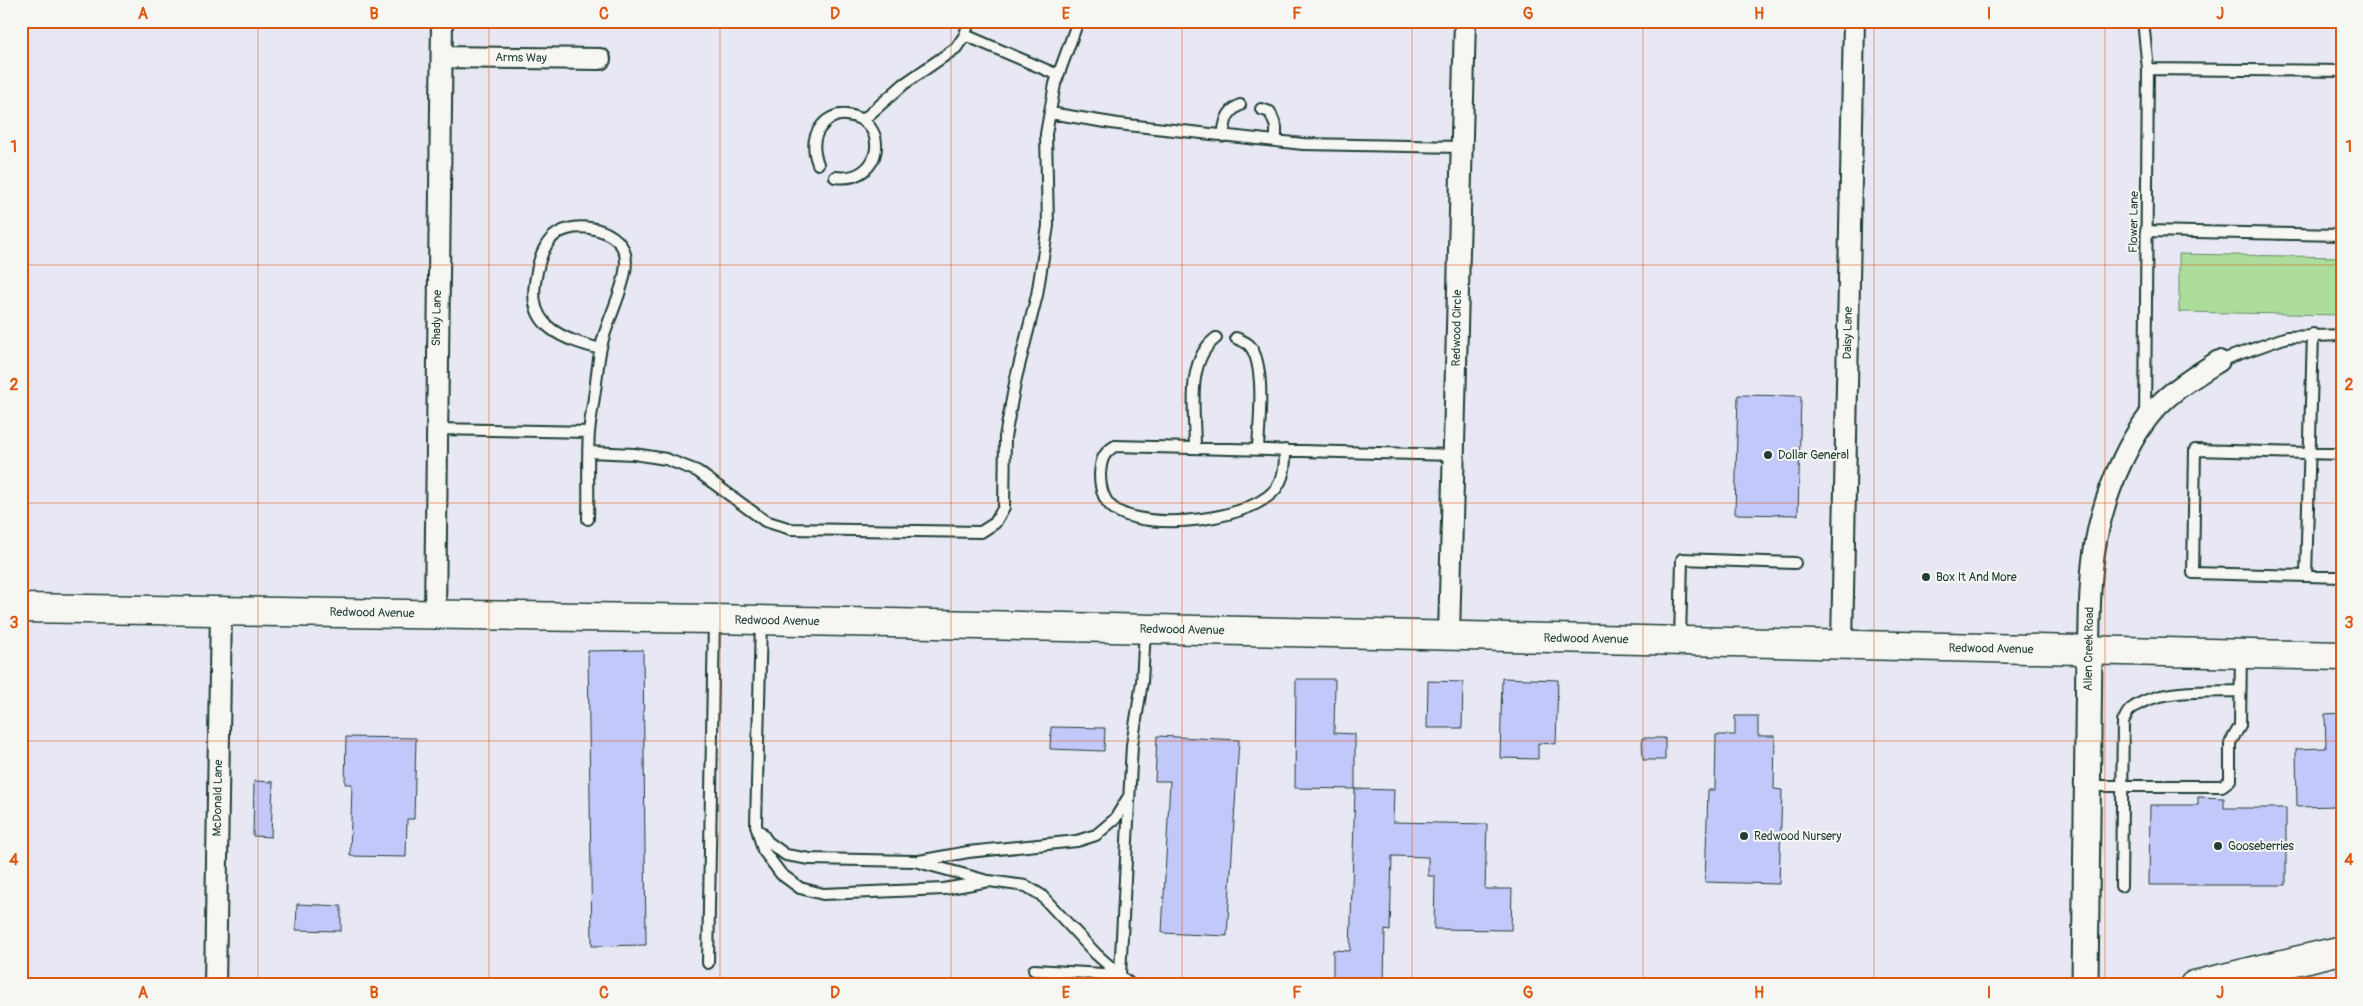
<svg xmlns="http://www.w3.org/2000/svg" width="2363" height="1006" viewBox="0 0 2363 1006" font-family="Pangolin,sans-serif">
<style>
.pitch{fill:#addd9d;stroke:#668d68}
.building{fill:#c3c8fa;stroke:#1f3d34}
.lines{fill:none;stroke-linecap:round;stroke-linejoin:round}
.service-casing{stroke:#1f3d34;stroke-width:14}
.minor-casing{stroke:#1f3d34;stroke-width:24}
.tertiary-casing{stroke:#1f3d34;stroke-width:29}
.secondary-casing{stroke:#1f3d34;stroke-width:31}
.trunk-casing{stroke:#1f3d34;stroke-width:31}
.service{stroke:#f6f6f2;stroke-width:10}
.minor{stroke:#f6f6f2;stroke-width:20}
.tertiary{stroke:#f6f6f2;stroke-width:25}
.secondary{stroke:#f6f6f2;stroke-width:28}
.trunk{stroke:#f6f6f2;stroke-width:28}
.grid{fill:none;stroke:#de580e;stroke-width:1;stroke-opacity:0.55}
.poi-dot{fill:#1f3d34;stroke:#f6f6f2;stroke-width:2}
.labels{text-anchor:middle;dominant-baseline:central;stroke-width:4;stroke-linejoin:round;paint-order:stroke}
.street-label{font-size:12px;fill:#1f3d34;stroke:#f6f6f2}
.poi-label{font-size:12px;fill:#1f3d34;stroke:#f6f6f2;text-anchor:start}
.neatline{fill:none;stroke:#de580e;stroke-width:2}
.grid-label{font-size:16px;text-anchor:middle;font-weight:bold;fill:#de580e}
</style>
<rect width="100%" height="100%" fill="#e7e8f4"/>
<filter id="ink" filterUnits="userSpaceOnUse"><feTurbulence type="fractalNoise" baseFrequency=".02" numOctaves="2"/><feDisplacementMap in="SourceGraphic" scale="10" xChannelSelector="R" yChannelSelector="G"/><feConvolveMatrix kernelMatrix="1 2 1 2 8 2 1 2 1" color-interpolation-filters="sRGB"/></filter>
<g filter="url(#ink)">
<!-- pitch -->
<path class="pitch" d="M2179 254 2342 257V315L2179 312Z"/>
<!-- building -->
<path class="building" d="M1738 395 1801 396 1798 515 1735 514Z
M643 650 646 945 592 946 588 651Z
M1502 678 1558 680 1556 744 1538 743V759L1500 758Z
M1296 679H1335L1334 733 1355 734V789L1295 788Z
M1428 681 1463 682 1462 728H1427Z
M2342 713V796L2337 797V806L2297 807 2296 749 2326 748 2325 714Z
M1735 716H1758V736H1775L1774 789 1782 790 1779 884 1705 882 1708 790H1715L1716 735H1735Z
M1051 727 1105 728 1104 751 1050 749Z
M1157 736 1239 740 1227 936 1162 933 1170 781H1155Z
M346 737 416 738 414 819H407L406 857 350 856 352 784H345Z
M1642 738H1665V760H1643Z
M254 781 273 782 271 837 253 836Z
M1355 789 1394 790 1393 822 1487 824 1485 889H1512L1511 930 1434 929 1435 876H1428V857L1392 856 1390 931 1385 930 1384 985H1333V950L1350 951Z
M2198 797 2224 798V808H2286V885H2149L2150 805H2198Z
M297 904 341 906V931L296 930Z"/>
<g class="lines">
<defs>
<path id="service" d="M2143 21 2148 69 2145 419
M965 35 1058 75
M2148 69 2342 71
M1261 109 1270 112 1276 127V141
M1050 113 1118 124 1303 144 1461 147
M863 120 904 84 956 48 965 35 969 21
M1223 136C1225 122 1226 112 1240 105
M818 164C813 151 812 139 820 128 826 119 836 114 846 115 891 119 884 184 835 177
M2146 231 2342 235
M1236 338C1240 340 1247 342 1250 346 1266 366 1259 424 1258 449
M2219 361 2287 337 2342 335
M436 429 589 432
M1195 448C1195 413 1185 361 1216 338
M1285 450C1285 462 1285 473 1279 484 1259 521 1145 533 1113 508 1103 500 1100 486 1100 474 1101 460 1103 453 1115 446L1454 455
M589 452 634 454 666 459 697 471 765 521 791 529 981 532 995 523 1004 507 1005 437 1016 378 1037 295 1048 226 1046 134 1055 84 1078 21
M2342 454 2195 450 2193 573 2342 577
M588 519C589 490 587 460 589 432 591 415 594 399 596 383 598 364 600 345 607 327 613 309 630 273 625 254 618 226 567 218 550 240 540 252 537 269 535 283 528 328 564 339 600 349
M2306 576 2313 334
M761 621 756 825 763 850 781 874 800 888 823 894 944 889 989 881 1026 886 1041 895 1096 954 1131 985
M1680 640 1682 559 1795 563
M2088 786H2222L2230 780V743L2240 726 2241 654
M761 832 768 842 786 855 810 859 915 861 984 880
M919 861 968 852 1077 841 1096 835 1115 819 1129 796
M2121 886 2123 722C2125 718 2127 712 2131 709 2158 688 2208 692 2240 691
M708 963 714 620
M1034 970 1120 975
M1120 975 1132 745 1142 682 1145 630"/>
<path id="minor" d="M442 57 600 59
M435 614 442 21
M1449 635 1465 21
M1842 645 1854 21
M2089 651C2090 578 2090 527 2123 459 2133 438 2146 416 2164 400 2180 385 2200 373 2219 361
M215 985 221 610"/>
<path id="tertiary" d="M2085 985 2089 651"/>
<path id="secondary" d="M21 608 714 619 2342 656"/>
<path id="trunk" d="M2194 985 2342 950"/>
</defs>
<!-- service casing -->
<use href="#service" class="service-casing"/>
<!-- minor casing -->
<use href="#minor" class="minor-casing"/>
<!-- tertiary casing -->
<use href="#tertiary" class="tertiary-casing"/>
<!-- secondary casing -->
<use href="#secondary" class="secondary-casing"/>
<!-- trunk casing -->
<use href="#trunk" class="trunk-casing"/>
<!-- service -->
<use href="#service" class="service"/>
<!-- minor -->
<use href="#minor" class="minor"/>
<!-- tertiary -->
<use href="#tertiary" class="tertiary"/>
<!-- secondary -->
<use href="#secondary" class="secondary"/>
<!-- trunk -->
<use href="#trunk" class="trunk"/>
</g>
</g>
<!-- grid -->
<path class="grid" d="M258 21V985M489 21V985M720 21V985M951 21V985M1182 21V985M1412 21V985M1643 21V985M1874 21V985M2105 21V985M21 265H2342M21 503H2342M21 741H2342"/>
<!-- markers -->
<g class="poi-dot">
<circle cx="1768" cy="455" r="5"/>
<circle cx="1926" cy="577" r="5"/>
<circle cx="1744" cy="836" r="5"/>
<circle cx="2218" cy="846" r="5"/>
</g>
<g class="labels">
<!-- street labels -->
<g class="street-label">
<text transform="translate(521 58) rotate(1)">Arms Way</text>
<text transform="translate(2134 222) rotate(-89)">Flower Lane</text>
<text transform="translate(437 318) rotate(-89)">Shady Lane</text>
<text transform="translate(1457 328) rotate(-89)">Redwood Circle</text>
<text transform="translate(1848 333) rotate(-89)">Daisy Lane</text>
<text transform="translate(372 613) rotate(1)">Redwood Avenue</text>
<text transform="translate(777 621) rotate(1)">Redwood Avenue</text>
<text transform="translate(1182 630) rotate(1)">Redwood Avenue</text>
<text transform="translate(1586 639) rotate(1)">Redwood Avenue</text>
<text transform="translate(1991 649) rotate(1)">Redwood Avenue</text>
<text transform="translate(2089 649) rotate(-89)">Allen Creek Road</text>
<text transform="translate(218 798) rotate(-89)">McDonald Lane</text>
</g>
<!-- poi labels -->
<g class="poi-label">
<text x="1778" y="455">Dollar General</text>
<text x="1936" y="577">Box It And More</text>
<text x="1754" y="836">Redwood Nursery</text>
<text x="2228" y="846">Gooseberries</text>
</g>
</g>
<!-- margin -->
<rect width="2363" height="1006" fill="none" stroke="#f6f6f2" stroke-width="55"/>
<rect x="28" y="28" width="2308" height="950" class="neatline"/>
<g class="grid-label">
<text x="143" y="19">A</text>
<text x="374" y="19">B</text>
<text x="604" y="19">C</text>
<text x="835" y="19">D</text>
<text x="1066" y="19">E</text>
<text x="1297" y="19">F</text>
<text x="1528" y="19">G</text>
<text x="1759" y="19">H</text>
<text x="1989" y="19">I</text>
<text x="2220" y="19">J</text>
<text x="14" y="152">1</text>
<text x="2349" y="152">1</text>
<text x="14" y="390">2</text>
<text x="2349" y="390">2</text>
<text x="14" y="628">3</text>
<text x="2349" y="628">3</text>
<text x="14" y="865">4</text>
<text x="2349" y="865">4</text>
<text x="143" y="998">A</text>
<text x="374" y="998">B</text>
<text x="604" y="998">C</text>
<text x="835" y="998">D</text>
<text x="1066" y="998">E</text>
<text x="1297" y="998">F</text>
<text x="1528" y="998">G</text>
<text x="1759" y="998">H</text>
<text x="1989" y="998">I</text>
<text x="2220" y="998">J</text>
</g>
</svg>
